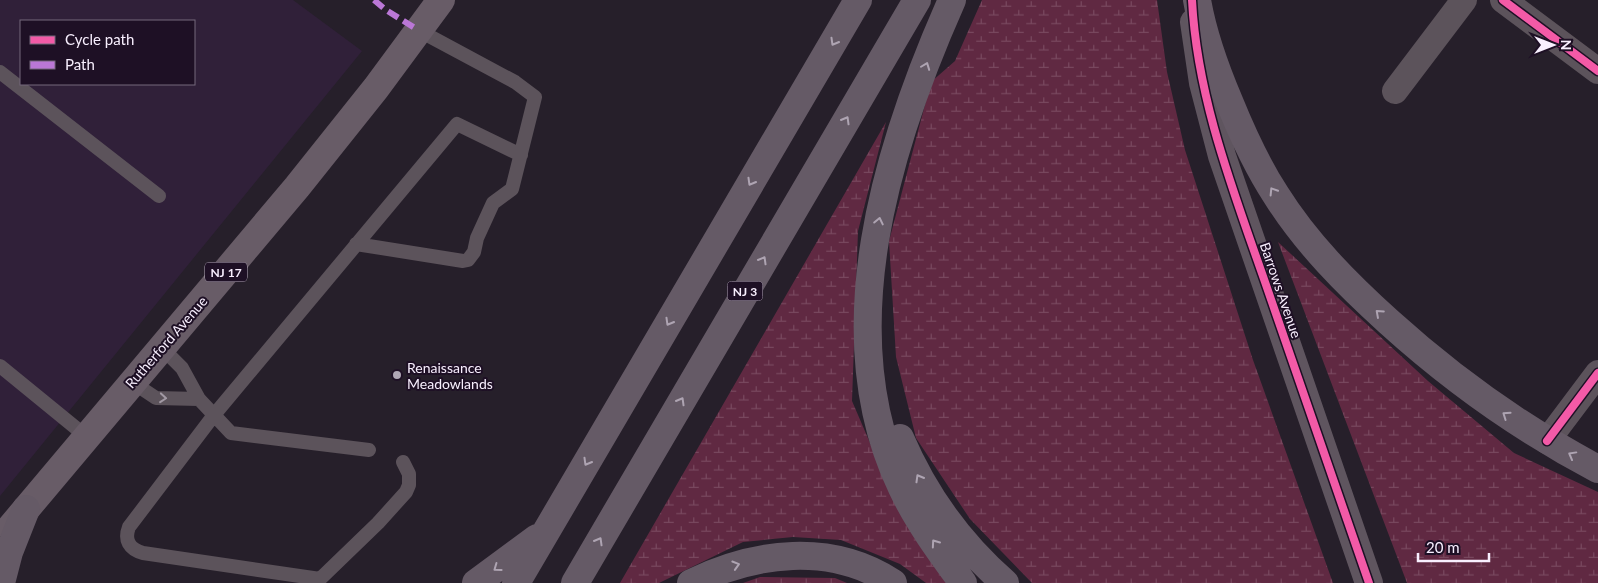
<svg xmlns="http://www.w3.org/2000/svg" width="1598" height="583" viewBox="0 0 1598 583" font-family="Lato,sans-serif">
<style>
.built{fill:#302039;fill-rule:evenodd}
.wetland{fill:url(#wetland-marsh)}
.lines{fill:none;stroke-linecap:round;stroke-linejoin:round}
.lane{stroke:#5c535b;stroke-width:14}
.street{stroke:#5c535b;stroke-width:26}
.secondary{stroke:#5f555f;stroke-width:28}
.primary{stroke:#685c67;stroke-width:28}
.highway{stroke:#655a66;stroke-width:28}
.quiet{stroke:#ba77d6;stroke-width:6;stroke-dasharray:12 6;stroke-linecap:butt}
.cycleway-casing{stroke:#1e1025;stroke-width:11}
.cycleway{stroke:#f35aa7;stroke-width:8}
.oneway{stroke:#aea4b2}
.oneway2{stroke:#a299a4}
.poi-dot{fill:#aea6b4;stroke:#1e1025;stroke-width:2}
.labels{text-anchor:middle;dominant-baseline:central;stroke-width:4;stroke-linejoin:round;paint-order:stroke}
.shield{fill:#1e1025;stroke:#b7acbd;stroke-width:1}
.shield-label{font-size:12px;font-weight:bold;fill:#f8effe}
.street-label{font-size:14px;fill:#f8effe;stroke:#1e1025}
.poi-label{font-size:14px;fill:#f8effe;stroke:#1e1025;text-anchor:start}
</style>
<defs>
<pattern id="wetland-marsh" width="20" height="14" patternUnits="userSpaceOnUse" patternTransform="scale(1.25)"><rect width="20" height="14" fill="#602942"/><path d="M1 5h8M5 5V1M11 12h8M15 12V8" fill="none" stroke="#78485e"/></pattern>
</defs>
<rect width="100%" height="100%" fill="#261f2a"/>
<!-- built -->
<path class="built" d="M0 0H293L362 51 0 496ZM21 21H194V84H21Z"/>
<!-- wetland -->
<path class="wetland" d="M982 0H1157L1167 72 1185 150 1253 360 1333 583H1032L970 519 916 438 896 357 889 241 931 82 955 61Z
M886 122 858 231 852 401 901 515 949 583H926L900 564 841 540 793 537 743 542 659 583H620Z
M1278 242 1428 381 1514 453 1598 492V583H1407Z
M760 577 835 578 847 583H743Z"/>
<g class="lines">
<!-- lane -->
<path class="lane" d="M0 72 159 196
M356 244 463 261 468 260 474 252 477 238 493 203 512 189 535 97 515 82 418 30
M162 348 182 368 199 399 231 433 369 450
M0 366 87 437
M132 382 156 398 199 399
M403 462 409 474V485L406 492 378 523 320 579 143 553C129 549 124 540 129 527L214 415 457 124 521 155"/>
<!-- street -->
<path class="street" d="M1503 0 1598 71
M1395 91 1464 0
M1547 441 1598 373"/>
<!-- secondary -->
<path class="secondary" d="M1194 22 1203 83 1222 156 1369 583"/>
<!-- primary -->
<path class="primary" d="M11 527 297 187 376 88 441 0"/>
<!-- highway -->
<path class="highway" d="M952 0C887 146 828 334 902 488 918 522 941 553 963 583
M1197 0C1203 35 1215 68 1229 101 1242 133 1257 166 1276 195 1306 243 1347 284 1389 322 1453 380 1522 429 1598 469
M900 438C924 494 959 543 1005 583
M1 583 9 552 26 509
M476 583 537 538
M516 583 858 0
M575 583 917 0
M691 583C755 552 831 542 893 583"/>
<!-- quiet -->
<path class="quiet" d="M374 0 386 10 418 30"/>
<defs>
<path id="cycleway" d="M1192 0C1197 98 1233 190 1265 282 1300 382 1334 483 1369 583
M1503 0 1598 71
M1547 441 1598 373"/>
</defs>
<!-- cycleway casing -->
<use href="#cycleway" class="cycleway-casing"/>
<!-- cycleway -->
<use href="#cycleway" class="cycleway"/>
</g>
<!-- one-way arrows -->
<defs><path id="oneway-chevron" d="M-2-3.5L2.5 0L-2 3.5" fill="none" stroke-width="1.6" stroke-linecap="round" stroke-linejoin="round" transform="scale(1.25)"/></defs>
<g class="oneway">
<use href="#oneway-chevron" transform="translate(834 42) rotate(120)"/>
<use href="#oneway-chevron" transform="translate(926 66) rotate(-69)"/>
<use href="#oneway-chevron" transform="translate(846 120) rotate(-60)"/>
<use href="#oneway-chevron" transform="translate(751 182) rotate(120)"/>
<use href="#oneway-chevron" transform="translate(1273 191) rotate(-122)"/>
<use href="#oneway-chevron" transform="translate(879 221) rotate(-78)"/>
<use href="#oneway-chevron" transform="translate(763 260) rotate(-60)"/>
<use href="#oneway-chevron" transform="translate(1379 313) rotate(-138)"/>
<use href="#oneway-chevron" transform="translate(669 322) rotate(120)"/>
<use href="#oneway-chevron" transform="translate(681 401) rotate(-60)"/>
<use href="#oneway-chevron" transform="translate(1506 415) rotate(-145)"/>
<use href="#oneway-chevron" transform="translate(1572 455) rotate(-151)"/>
<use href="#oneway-chevron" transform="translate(587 462) rotate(120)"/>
<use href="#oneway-chevron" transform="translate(919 478) rotate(-120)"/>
<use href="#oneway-chevron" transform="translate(599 541) rotate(-60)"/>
<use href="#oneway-chevron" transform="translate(935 543) rotate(-125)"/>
<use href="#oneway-chevron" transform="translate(736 565) rotate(-17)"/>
<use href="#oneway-chevron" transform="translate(497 568) rotate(144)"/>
</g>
<use class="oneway2" href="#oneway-chevron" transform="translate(163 398) rotate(5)"/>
<!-- markers -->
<circle class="poi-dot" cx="397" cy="375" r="5"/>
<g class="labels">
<!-- shield labels -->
<g class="shield">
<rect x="205" y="262.5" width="42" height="19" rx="4"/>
<rect x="727.5" y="281.5" width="35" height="19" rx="4"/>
</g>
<g class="shield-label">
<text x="226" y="272">NJ 17</text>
<text x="745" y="291">NJ 3</text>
</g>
<!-- street labels -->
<g class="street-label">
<text transform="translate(1281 290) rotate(71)">Barrows Avenue</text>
<text transform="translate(166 342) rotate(-49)">Rutherford Avenue</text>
</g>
<!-- poi labels -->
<g class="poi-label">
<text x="407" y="367">Renaissance<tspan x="407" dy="16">Meadowlands</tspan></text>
</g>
</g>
<!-- legend -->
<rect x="20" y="20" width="175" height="65" fill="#1e1025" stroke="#75697c"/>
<rect x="30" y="36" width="25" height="8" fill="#f35aa7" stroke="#75697c"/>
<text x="65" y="45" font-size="15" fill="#f8effe">Cycle path</text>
<rect x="30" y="61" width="25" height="8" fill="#ba77d6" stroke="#75697c"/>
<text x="65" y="70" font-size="15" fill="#f8effe">Path</text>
<!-- north arrow -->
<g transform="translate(1553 45) rotate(90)" stroke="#1e1025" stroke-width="4" paint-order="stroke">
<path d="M0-4L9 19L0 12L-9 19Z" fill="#f8effe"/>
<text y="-8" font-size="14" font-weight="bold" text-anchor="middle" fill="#f8effe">N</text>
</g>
<!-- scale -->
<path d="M1418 553v8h71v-8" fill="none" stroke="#f8effe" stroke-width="2.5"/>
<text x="1426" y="553" font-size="15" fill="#f8effe" stroke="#1e1025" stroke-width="4" paint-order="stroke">20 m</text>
</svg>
